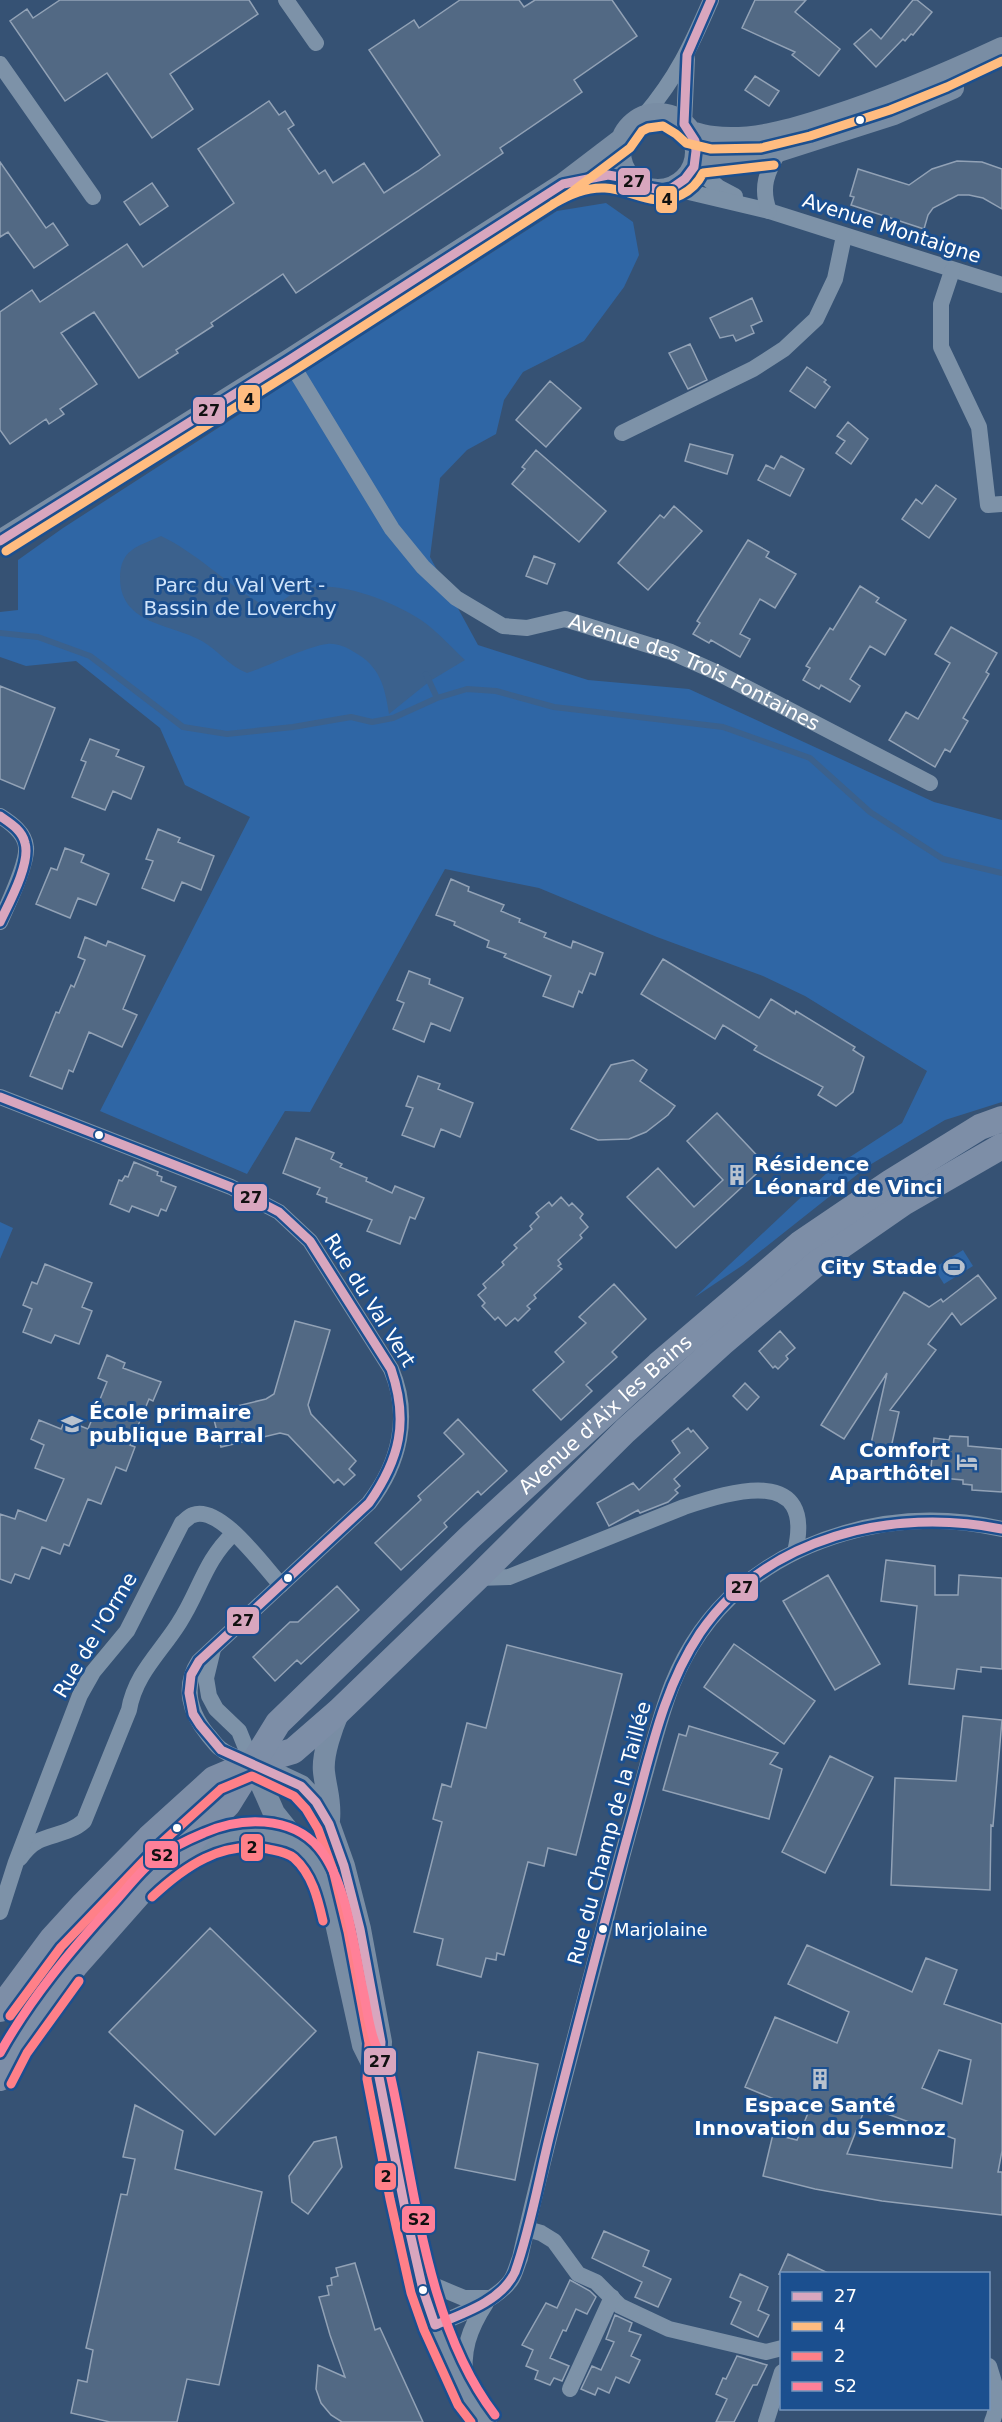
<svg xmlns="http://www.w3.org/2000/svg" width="1002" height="2422" viewBox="0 0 1002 2422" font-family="'DejaVu Sans',sans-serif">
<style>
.green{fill:#2f66a5}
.water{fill:#3b618d}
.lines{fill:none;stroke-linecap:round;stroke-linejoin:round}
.stream{stroke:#3b618d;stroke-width:6}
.building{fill:#526984;stroke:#92a2b6;stroke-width:1.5;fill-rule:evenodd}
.street{stroke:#7d92a8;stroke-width:16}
.secondary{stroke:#798da4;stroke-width:22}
.primary{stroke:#7d8ea7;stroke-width:26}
.bus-1-casing{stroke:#1b4f8f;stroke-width:14}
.bus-2-casing{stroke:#1b4f8f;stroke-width:14}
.bus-3-casing{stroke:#1b4f8f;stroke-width:14}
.bus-4-casing{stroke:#1b4f8f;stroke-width:14}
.bus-1{stroke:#d8a6be;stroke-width:9}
.bus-2{stroke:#ffbc80;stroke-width:9}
.bus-3{stroke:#ff8088;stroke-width:9}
.bus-4{stroke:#ff8098;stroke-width:9}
.bus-dot{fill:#fff;stroke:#1b4f8f;stroke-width:2}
.labels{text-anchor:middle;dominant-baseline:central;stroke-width:6;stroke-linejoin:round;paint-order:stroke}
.bus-label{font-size:18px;fill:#fff;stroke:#1b4f8f;text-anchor:start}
.street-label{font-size:20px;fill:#fff;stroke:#1b4f8f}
.park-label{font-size:20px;fill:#cfe3fa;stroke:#1b4f8f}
.poi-label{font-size:20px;font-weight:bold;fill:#fff;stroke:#1b4f8f;text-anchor:start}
.line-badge{stroke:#1b4f8f;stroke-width:2}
.pale-badge-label{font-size:16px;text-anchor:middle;font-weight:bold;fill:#111}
</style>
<rect width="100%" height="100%" fill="#365274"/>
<!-- green -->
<path class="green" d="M606 203 633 222 639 255 624 287 584 341 523 372 504 400 496 434 467 450 440 478 430 557 478 645 588 680 689 689 934 802 1002 820V1102L945 1120 868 1166 743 1265 695 1297 830 1170 902 1123 927 1071 805 996 763 976 657 937 539 888 445 869 310 1112 285 1111 247 1174 100 1111 250 817 185 785 160 728 76 661 26 666 0 657V612L18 610V560L63 528 283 386 557 211Z
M0 1222 13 1228 0 1259Z
M963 1250 973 1266 944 1284 934 1268Z"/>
<!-- water -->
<path class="water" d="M161 536C199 554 229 587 267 607 282 606 289 592 303 589 337 579 392 601 421 620 437 631 451 647 465 660L430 681 389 714C385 687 380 666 354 652 346 647 337 643 327 644 308 646 269 666 247 673 229 666 219 651 202 641 172 624 121 625 120 579 120 549 137 547 161 536Z"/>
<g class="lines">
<!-- stream -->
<path class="stream" d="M0 633 38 637 90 656 183 727 227 734 293 727 351 717 372 722 393 718 437 698 467 689 496 691 554 707 723 727 810 758 870 812 943 859 1002 873
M426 674 437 698"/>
</g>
<!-- building -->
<path class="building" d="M60 0H249L258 14 170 74 193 109 152 138 107 73 65 101 10 21 27 9 33 18Z
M460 0H519L524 7 535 0H612L637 36 574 80 582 92 500 148 503 153 296 293 283 274 211 323 213 326 176 350 178 353 139 378 94 312 61 333 97 384 60 409 64 414 49 424 46 419 10 444 0 430V312L32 290 40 302 127 244 143 267 234 203 198 149 269 101 279 115 285 111 294 125 288 129 319 174 325 170 333 183 364 163 384 193 418 171 440 155 369 50 414 20 419 28Z
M755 0H806L795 12 840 49 819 76 792 55 795 52 742 28Z
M913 0H917L932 12 913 35 911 34 905 41 903 39 876 67 854 44 871 29 881 39Z
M755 76 779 91 769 106 745 90Z
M957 161 982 162 1002 169V209L983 198 969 195H958L933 208 928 215 924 229 851 205 854 197 850 196 858 169 909 185 932 169Z
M0 162 46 228 53 223 68 245 34 268 8 232 0 237Z
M152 183 168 206 140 225 124 202Z
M752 298 762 321 751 326 754 333 736 341 733 335 720 338 710 318Z
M690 344 707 380 688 389 669 353Z
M807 367 826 380 824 382 830 387 815 408 790 391Z
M550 381 581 408 546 447 516 420Z
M848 422 868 439 851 464 836 453 845 441 837 436Z
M690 444 733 455 727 474 685 461Z
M536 450 606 511 579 542 512 484 525 469 522 467Z
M781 456 804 469 790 496 758 480 766 465 774 469Z
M936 485 956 499 929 538 902 519 916 499 922 504Z
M674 506 702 531 648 590 618 563 660 515 664 518Z
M748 540 769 552 766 557 796 574 775 608 760 599 740 634 750 639 740 657 711 640 709 643 693 634 700 623 697 621Z
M534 556 555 564 547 584 526 576Z
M860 586 879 598 876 602 906 620 885 655 870 646 850 679 860 686 850 702 821 685 819 689 803 680 810 668 806 666 830 628 833 630Z
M951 627 997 653 986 672 989 674 963 718 968 721 950 752 945 749 935 767 889 740 906 712 918 719 950 663 935 654Z
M0 686 55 708 24 789 0 779Z
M90 739 119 750 116 756 144 767 131 799 113 791 105 810 72 797 86 762 81 760Z
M158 829 180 838 178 842 214 856 201 890 182 882 174 901 142 888 153 861 146 859Z
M65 848 84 855 81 862 109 874 96 905 78 898 70 918 36 904 51 868 57 870Z
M451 879 469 887 468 891 504 905 501 911 520 919 519 922 546 933 544 937 571 948 573 941 603 953 595 975 590 973 582 993 579 991 573 1007 543 996 551 976 504 957 506 954 487 947 489 941 454 925 455 922 436 915Z
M85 937 106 946 108 941 145 956 123 1009 137 1015 122 1047 89 1032 73 1072 69 1070 62 1089 30 1076 56 1012 59 1013 71 985 74 987 85 960 78 957Z
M663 959 759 1018 771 999 795 1014 796 1011 855 1047 853 1050 864 1057 853 1092 836 1106 818 1095 823 1087 754 1050 757 1046 723 1025 715 1039 641 994Z
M409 971 430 979 429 984 463 998 450 1031 431 1023 424 1042 393 1029 404 1003 397 1000Z
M633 1060 647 1070 640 1081 675 1106 668 1115 646 1132 629 1139 598 1140 571 1129 611 1065Z
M418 1076 440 1084 438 1089 473 1103 460 1137 441 1129 434 1147 402 1135 413 1108 406 1106Z
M717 1113 766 1165 676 1248 627 1197 658 1168 694 1207 723 1180 687 1141Z
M296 1138 334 1153 331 1159 342 1164 340 1167 367 1178 366 1181 392 1193 395 1186 424 1198 415 1219 410 1217 400 1244 367 1231 372 1220 326 1202 327 1198 317 1194 320 1188 283 1173Z
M134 1162 158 1172 157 1175 162 1177 161 1181 176 1187 166 1211 161 1209 158 1216 132 1206 129 1212 110 1204 119 1180 122 1181 125 1176 128 1177Z
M561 1197 569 1206 572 1203 583 1214 580 1218 588 1227 580 1235 582 1238 558 1260 561 1264 558 1266 562 1269 534 1295 536 1298 527 1306 530 1309 518 1321 515 1318 506 1326 498 1317 495 1320 482 1306 485 1303 478 1295 486 1288 483 1284 504 1265 502 1262 517 1248 514 1245 532 1229 530 1226 539 1217 536 1213 549 1202 552 1206Z
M45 1264 92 1283 82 1307 92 1311 79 1344 55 1335 51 1343 23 1332 32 1309 23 1305 32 1282 37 1284Z
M978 1275 996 1298 961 1325 952 1313 928 1344 936 1350 890 1410 899 1412 890 1452 870 1448 887 1373 844 1439 821 1425 904 1292 929 1307 941 1299 943 1302Z
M614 1284 646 1319 612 1352 617 1357 586 1385 592 1391 561 1420 533 1390 564 1362 555 1352 586 1323 579 1317Z
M295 1321 330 1330 308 1405 311 1414 356 1461 349 1469 355 1475 344 1485 338 1479 334 1483 288 1435 280 1433 221 1447 212 1412 266 1399 274 1394Z
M780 1331 795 1348 786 1356 788 1359 778 1369 775 1366 773 1368 759 1351Z
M107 1355 125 1363 123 1368 161 1382 153 1401 149 1399 130 1445 135 1447 126 1471 116 1467 101 1504 88 1499 69 1546 64 1544 60 1554 42 1547 29 1579 15 1574 11 1583 0 1579V1514L15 1519 18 1510 46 1521 64 1479 35 1468 44 1445 31 1439 39 1420 61 1429 65 1420 88 1429 107 1382 98 1378Z
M745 1383 759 1397 747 1410 733 1396Z
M458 1419 507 1471 481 1495 478 1491 444 1523 447 1527 401 1570 375 1543 421 1500 418 1496 464 1454 444 1433Z
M688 1428 691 1432 693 1430 708 1448 674 1479 680 1486 675 1490 678 1493 668 1502 640 1513 638 1510 609 1526 597 1503 633 1483 639 1490 680 1453 672 1441Z
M950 1436 968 1437V1446L1002 1449V1492L972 1490V1485L963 1484V1480L930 1477 934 1438 949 1440Z
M886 1560 935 1566V1595H958L959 1575 1002 1578V1669L981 1667V1672L957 1669 954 1689 909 1684 917 1606 881 1601Z
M828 1575 880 1664 835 1690 783 1601Z
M337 1586 359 1610 301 1664 297 1660 275 1681 253 1657 290 1622H298Z
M734 1644 815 1701 784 1744 704 1687Z
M507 1645 622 1674 576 1855 548 1848 544 1866 528 1862 504 1955 497 1953 496 1960 486 1958 481 1977 437 1965 443 1939 414 1932 442 1822 433 1819 442 1784 451 1787 467 1723 486 1728Z
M963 1716 1002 1720 993 1826 991 1825 990 1890 891 1885 895 1778 956 1781Z
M689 1726 778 1753 770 1764 782 1769 769 1819 663 1790 679 1734 686 1736Z
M830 1756 873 1777 825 1873 782 1852Z
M210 1928 316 2031 215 2135 109 2032Z
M807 1945 912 1992 926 1958 957 1970 944 2004 1002 2024V2151L998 2172H1002V2215L882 2201 815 2189 763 2176 773 2134 797 2140 808 2113 745 2087 775 2017 837 2043 849 2012 788 1984ZM939 2050 971 2060 962 2104 922 2088ZM866 2106 955 2139 952 2168 847 2154Z
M478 2052 538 2064 515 2180 455 2168Z
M135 2105 183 2131 175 2169 262 2192 219 2385 187 2379 177 2422H110L71 2413 78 2380 87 2382 93 2350 86 2348 121 2194 127 2195 135 2159 123 2157Z
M336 2137 342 2167 308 2214 292 2202 289 2176 314 2142Z
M604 2231 649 2251 643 2266 671 2279 658 2307 635 2297 642 2282 592 2258Z
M788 2254 830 2274H779Z
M355 2263 375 2330 380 2328 423 2422H342L331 2415 321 2403 316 2389 318 2365 345 2377 330 2335 319 2297 329 2295 327 2286 332 2285 331 2278 338 2276 336 2268Z
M740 2274 768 2287 758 2310 769 2315 758 2337 731 2324 741 2302 730 2297Z
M570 2280 590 2291 596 2297 587 2314 576 2309 566 2331 563 2330 550 2358 569 2366 562 2381 554 2378 550 2385 535 2379 538 2371 526 2366 533 2350 522 2345 546 2303 557 2308Z
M615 2315 632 2323 629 2331 641 2335 631 2356 640 2360 629 2383 616 2377 609 2393 598 2388 595 2395 581 2389 592 2366 601 2370 614 2342 606 2339Z
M737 2356 767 2365 757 2385H753L734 2422H716L727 2399 716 2394 723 2378 726 2379Z"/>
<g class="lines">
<!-- street -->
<g class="street">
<path d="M286 0 316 43"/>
<path d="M0 64 93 197"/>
<path d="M644 116C677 77 691 46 711 0"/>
<path d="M684 124 687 59"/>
<path d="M694 167 718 187 735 196"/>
<path d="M672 188 769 211 1002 285"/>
<path d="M769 211C760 187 767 172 779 151"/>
<path d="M952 271 941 304V347L979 427 988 505 1002 504"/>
<path id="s1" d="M289 360 392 529 423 567 456 598 503 626 527 628 565 619 671 652 718 673 930 783"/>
<path d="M622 433 753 369 784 349 816 319 835 279 844 236"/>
<path d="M0 816C11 823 25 833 26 847 28 863 7 906 0 922"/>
<path d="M0 1097 231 1187 279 1212 310 1241 391 1369C411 1415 400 1463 369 1503L199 1661C182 1687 190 1713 208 1735 212 1739 216 1746 221 1749 229 1756 242 1759 252 1763"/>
<path d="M477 1578 509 1577 684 1507C732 1491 816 1465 795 1552"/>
<path d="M213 1649 206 1678 209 1696 216 1709 239 1731 252 1763"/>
<path d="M20 1858C25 1851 30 1845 38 1841 53 1834 71 1833 84 1821L129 1710C135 1674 161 1652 179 1623 200 1591 204 1561 234 1533"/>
<path d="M0 1912 16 1862 80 1695 93 1672 127 1631 182 1523C185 1521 189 1516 193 1515 220 1504 264 1567 281 1585"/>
<path d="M527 2229 541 2233 554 2241 578 2274 596 2282 620 2306 669 2329 766 2352 782 2348"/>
<path d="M421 2280 464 2298H489"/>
<path d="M435 2325C456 2317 498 2299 511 2280 515 2274 517 2265 520 2258 544 2151 573 2045 601 1939 614 1886 628 1833 643 1781 652 1749 660 1716 672 1685 703 1607 765 1556 845 1533 896 1518 950 1517 1002 1529"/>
<path d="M989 2366C996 2388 1001 2399 992 2422"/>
<path d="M466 2383C461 2352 469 2329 486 2303"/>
<path d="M570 2389 612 2297"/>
<path d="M766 2422 782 2372"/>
</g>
<!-- secondary -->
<path class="secondary" d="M620 152a38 38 0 1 1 76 0a38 38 0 1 1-76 0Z
M691 132C698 134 706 136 713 137 752 142 795 129 831 117 890 98 946 74 1002 48
M695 162 769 154 894 114 953 88
M571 182 608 175 631 179
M0 541 289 360 563 184 622 139
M252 1763 301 1786 316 1802 329 1824 344 1866 360 1929 381 2042 379 2077 402 2197 423 2290 435 2325 469 2400 486 2422
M252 1763 274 1813 317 1867 328 1887 363 2045 379 2077
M329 1820C331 1801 326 1790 324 1772 322 1755 332 1727 339 1711
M177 1861C223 1836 249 1822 300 1848"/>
<!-- primary -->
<g class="primary">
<path d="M0 2009 52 1939 84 1904 149 1838 214 1779 252 1763 293 1751 339 1711 477 1578 625 1431 722 1343 818 1262 903 1203 1002 1146"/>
<path id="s2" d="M0 2078 17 2047 44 2006 75 1966 144 1888 228 1804 278 1723 469 1538 658 1365 801 1243 891 1182 980 1127 1002 1119"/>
</g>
<defs>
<path id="bus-1" d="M0 541 289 360 563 184 608 175 631 179 640 186 662 190 672 188 685 179 694 167 696 151 695 141 684 124 687 55 711 0
M0 816C10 823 22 830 25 843 31 863 9 903 0 922
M0 1097 231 1187 279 1212 310 1241 391 1369C409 1421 400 1459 369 1503L199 1661 191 1675 189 1693 193 1714 200 1725 221 1750 301 1786 316 1802 329 1824 344 1866 360 1929 381 2042 379 2077 408 2224 423 2290 435 2325
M435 2325C462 2314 502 2301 515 2272 531 2227 539 2177 551 2130 578 2024 605 1918 634 1813 651 1751 664 1687 700 1633 766 1536 893 1507 1002 1529"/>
<path id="bus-2" d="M553 204C569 195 586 187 605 188 632 189 653 209 681 195 691 190 698 183 703 173L774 165
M6 551 295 370 569 194 630 148 642 131 648 128 663 126 676 134 686 143 711 149 761 148 810 136 890 110 947 87 1002 61"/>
<path id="bus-3" d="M152 1897C184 1867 222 1840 268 1849 277 1851 287 1852 294 1858 312 1874 318 1899 323 1921
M10 2016 61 1947 157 1847 221 1789 252 1776 294 1796 306 1809 318 1829 333 1870 348 1932 369 2043 367 2079 390 2199 411 2293 424 2330 458 2405 471 2422
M11 2084 27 2053 79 1981"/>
<path id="bus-4" d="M0 2053C30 1999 70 1951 112 1905 126 1890 138 1873 154 1860 169 1849 187 1840 204 1833 240 1817 291 1815 319 1848 348 1883 354 1951 364 1995 367 2010 369 2026 374 2040 378 2053 388 2064 391 2078 415 2186 426 2325 495 2415"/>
</defs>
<!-- bus-1 casing -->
<use href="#bus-1" class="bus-1-casing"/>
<!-- bus-2 casing -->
<use href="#bus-2" class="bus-2-casing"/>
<!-- bus-3 casing -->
<use href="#bus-3" class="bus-3-casing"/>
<!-- bus-4 casing -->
<use href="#bus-4" class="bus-4-casing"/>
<!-- bus-1 -->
<use href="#bus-1" class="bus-1"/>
<!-- bus-2 -->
<use href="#bus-2" class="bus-2"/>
<!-- bus-3 -->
<use href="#bus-3" class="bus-3"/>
<!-- bus-4 -->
<use href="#bus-4" class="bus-4"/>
</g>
<!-- icons -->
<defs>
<symbol id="building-bare" viewBox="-9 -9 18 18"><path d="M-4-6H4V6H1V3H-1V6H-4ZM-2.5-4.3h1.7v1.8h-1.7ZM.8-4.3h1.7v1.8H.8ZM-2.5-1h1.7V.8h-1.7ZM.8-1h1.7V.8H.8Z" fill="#b9c2ce" stroke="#1b4f8f" stroke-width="2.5" paint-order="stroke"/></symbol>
<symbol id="stadium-bare" viewBox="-9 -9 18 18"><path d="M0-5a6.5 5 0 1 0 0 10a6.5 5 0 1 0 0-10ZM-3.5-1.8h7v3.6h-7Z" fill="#b9c2ce" stroke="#1b4f8f" stroke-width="2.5" paint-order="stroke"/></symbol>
<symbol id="school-bare" viewBox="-9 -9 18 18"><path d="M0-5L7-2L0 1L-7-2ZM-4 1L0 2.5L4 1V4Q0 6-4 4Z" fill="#b9c2ce" stroke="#1b4f8f" stroke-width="2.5" paint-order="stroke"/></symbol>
<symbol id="hotel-bare" viewBox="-9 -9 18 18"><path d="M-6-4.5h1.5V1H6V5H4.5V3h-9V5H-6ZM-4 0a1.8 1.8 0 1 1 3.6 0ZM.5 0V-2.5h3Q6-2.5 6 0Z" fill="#b9c2ce" stroke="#1b4f8f" stroke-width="2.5" paint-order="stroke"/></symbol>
</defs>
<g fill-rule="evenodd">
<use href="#building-bare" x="722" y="1160" width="30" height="30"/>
<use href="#stadium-bare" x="939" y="1252" width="30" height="30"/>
<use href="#school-bare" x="57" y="1409" width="30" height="30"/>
<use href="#hotel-bare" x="952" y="1447" width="30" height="30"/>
<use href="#building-bare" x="805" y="2064" width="30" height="30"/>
</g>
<!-- markers -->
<g class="bus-dot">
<circle cx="860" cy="120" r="5"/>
<circle cx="99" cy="1135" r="5"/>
<circle cx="288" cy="1578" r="5"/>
<circle cx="177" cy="1828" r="5"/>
<circle cx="603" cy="1929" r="5"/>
<circle cx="423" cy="2290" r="5"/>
</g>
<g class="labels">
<!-- bus labels -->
<g class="bus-label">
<text x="614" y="1929">Marjolaine</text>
</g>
<!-- street labels -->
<g class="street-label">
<text transform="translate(892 228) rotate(18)">Avenue Montaigne</text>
<text stroke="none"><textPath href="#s1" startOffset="550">Avenue des Trois Fontaines</textPath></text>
<text transform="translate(370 1300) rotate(58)">Rue du Val Vert</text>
<text stroke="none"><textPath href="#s2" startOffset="903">Avenue d'Aix les Bains</textPath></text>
<text transform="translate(95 1635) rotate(-59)">Rue de l'Orme</text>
<text transform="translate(609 1833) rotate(-75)">Rue du Champ de la Taillée</text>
</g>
<!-- park labels -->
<g class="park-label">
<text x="240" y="585">Parc du Val Vert -<tspan x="240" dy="23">Bassin de Loverchy</tspan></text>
</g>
<!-- poi labels -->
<g class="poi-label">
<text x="754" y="1164">Résidence<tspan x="754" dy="23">Léonard de Vinci</tspan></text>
<text x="937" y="1267" text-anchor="end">City Stade</text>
<text x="89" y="1412">École primaire<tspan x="89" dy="23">publique Barral</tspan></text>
<text x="950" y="1450" text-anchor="end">Comfort<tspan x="950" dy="23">Aparthôtel</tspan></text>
<text x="820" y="2105" text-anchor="middle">Espace Santé<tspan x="820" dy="23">Innovation du Semnoz</tspan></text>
</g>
</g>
<g class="line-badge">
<rect x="617" y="167" width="34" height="29" rx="6" fill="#d8a6be"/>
<rect x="655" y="185" width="23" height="29" rx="6" fill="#ffbc80"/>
<rect x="237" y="384" width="24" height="29" rx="6" fill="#ffbc80"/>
<rect x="192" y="396" width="34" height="29" rx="6" fill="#d8a6be"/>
<rect x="233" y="1183" width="35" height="29" rx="6" fill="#d8a6be"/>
<rect x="725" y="1573" width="34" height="29" rx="6" fill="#d8a6be"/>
<rect x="226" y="1606" width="34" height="29" rx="6" fill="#d8a6be"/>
<rect x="240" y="1833" width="24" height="29" rx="6" fill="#ff8088"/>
<rect x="144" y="1840" width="35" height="29" rx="6" fill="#ff8098"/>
<rect x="363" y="2047" width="34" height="29" rx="6" fill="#d8a6be"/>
<rect x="374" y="2162" width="23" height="29" rx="6" fill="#ff8088"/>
<rect x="401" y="2205" width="35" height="29" rx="6" fill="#ff8098"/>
</g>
<g class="pale-badge-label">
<text x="634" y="187">27</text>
<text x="667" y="205">4</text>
<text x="249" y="405">4</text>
<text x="209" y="416">27</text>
<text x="251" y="1203">27</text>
<text x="742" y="1593">27</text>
<text x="243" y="1626">27</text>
<text x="252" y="1853">2</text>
<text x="162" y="1861">S2</text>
<text x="380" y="2067">27</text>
<text x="386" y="2182">2</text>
<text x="419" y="2225">S2</text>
</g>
<!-- legend -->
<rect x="780" y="2272" width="210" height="138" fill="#1b4f8f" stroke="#7695bc" stroke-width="1.5"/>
<rect x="792" y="2292" width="30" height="9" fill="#d8a6be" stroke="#7695bc" stroke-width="1.5"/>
<text x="834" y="2302" font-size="18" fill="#ffffff">27</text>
<rect x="792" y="2322" width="30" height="9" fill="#ffbc80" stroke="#7695bc" stroke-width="1.5"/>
<text x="834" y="2332" font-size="18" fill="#ffffff">4</text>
<rect x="792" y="2352" width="30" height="9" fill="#ff8088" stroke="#7695bc" stroke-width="1.5"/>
<text x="834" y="2362" font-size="18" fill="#ffffff">2</text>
<rect x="792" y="2382" width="30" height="9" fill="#ff8098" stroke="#7695bc" stroke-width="1.5"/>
<text x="834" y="2392" font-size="18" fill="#ffffff">S2</text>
</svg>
